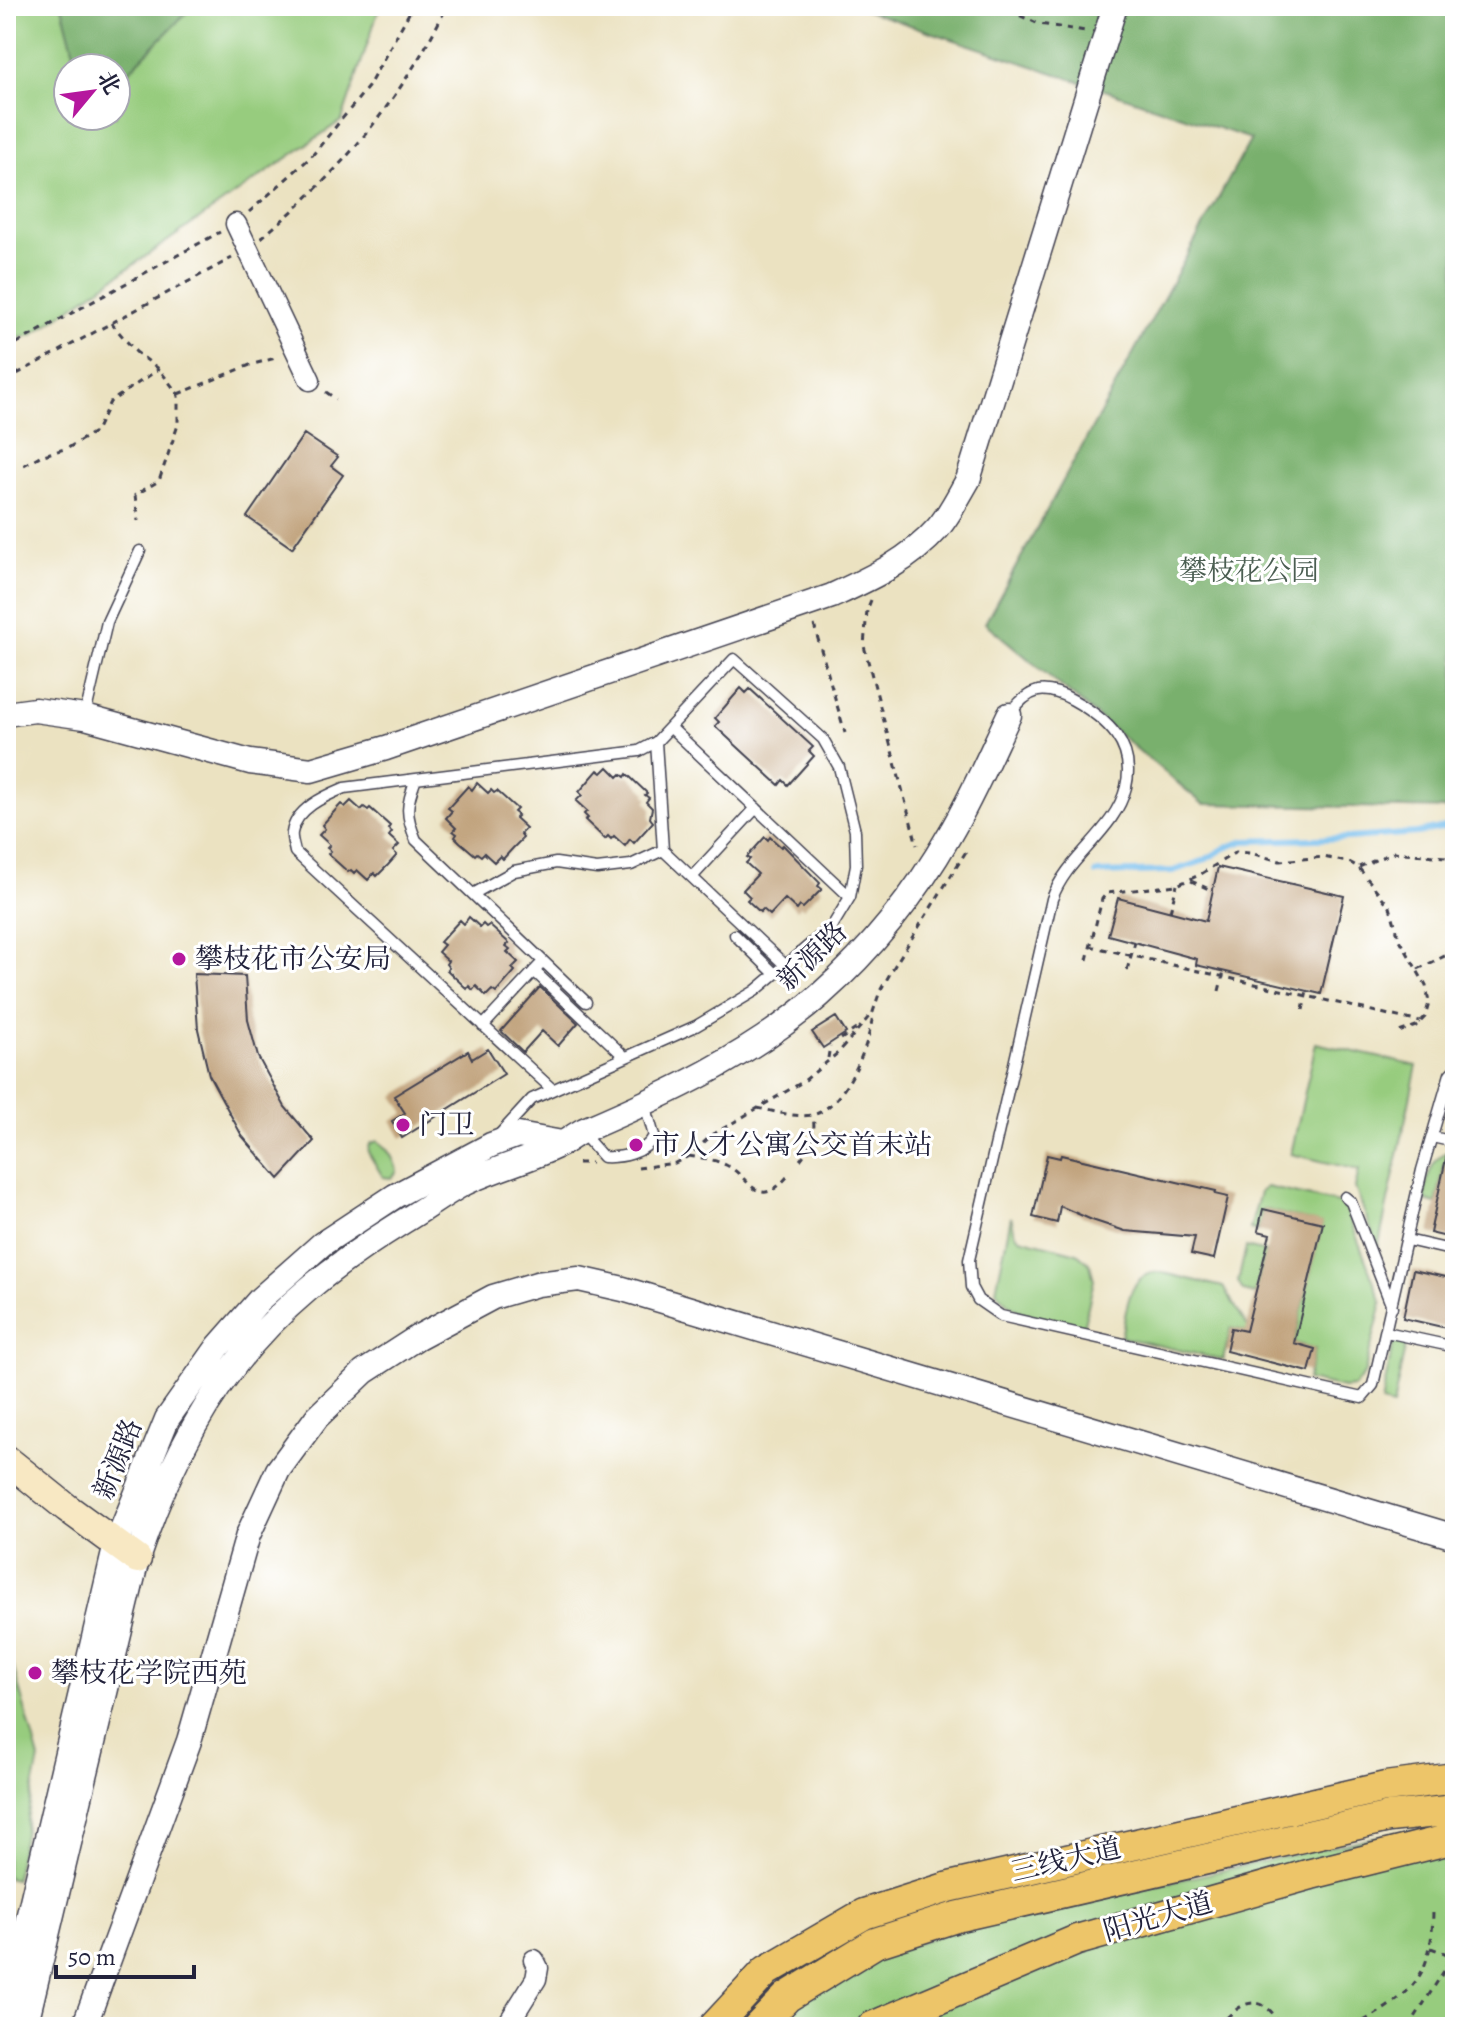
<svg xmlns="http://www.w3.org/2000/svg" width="1461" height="2033" viewBox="0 0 1461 2033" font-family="Alegreya,'Noto Serif SC',serif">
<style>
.green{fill:#97cc7e;stroke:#5c775c;stroke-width:2}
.forest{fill:#79b06d;stroke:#4e6954;stroke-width:2}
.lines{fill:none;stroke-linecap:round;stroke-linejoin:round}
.stream{stroke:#75bded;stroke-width:6}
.building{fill:#c0a17a}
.service-casing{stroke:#403f4f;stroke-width:13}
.minor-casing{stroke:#403f4f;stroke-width:23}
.tertiary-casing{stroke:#403f4f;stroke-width:27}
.secondary-casing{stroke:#403f4f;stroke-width:31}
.primary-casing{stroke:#403f4f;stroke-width:33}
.path{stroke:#403f4f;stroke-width:3;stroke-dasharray:6 6;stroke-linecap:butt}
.service{stroke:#fff;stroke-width:10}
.minor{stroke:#fff;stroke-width:20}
.tertiary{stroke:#fff;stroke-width:24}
.secondary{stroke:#f8e8c3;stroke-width:28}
.primary{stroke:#edc569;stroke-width:30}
.poi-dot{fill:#b5179e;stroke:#fff;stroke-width:3}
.labels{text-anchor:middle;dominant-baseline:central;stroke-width:6;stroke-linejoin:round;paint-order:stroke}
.park-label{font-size:28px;fill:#4b5e52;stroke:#fff}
.street-label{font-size:28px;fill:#22223b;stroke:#fff}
.poi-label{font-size:28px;fill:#22223b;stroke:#fff;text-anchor:start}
</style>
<rect width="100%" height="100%" fill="#fff"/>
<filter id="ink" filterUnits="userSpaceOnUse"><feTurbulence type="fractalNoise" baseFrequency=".0125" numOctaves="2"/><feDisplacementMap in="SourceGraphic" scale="16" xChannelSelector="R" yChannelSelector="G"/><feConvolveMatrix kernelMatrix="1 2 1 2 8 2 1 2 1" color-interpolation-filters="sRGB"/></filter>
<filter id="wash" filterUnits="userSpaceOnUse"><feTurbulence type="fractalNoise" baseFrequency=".006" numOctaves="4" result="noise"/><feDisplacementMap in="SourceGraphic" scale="32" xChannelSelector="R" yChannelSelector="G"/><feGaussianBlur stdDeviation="1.8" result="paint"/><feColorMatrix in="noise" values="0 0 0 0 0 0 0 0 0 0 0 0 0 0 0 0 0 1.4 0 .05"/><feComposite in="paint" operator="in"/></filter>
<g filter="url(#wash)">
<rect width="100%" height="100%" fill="#ebe2c1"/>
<!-- green -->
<path class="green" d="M6 6H62L78 68H68V116H116V84L193 6H380L342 120 32 335 6 341Z
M1316 1043 1417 1066 1378 1248 1355 1188 1359 1170 1291 1154Z
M377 1141C387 1146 396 1162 397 1172L391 1178 383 1177 368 1152 370 1144Z
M1455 1150V1165L1445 1163 1436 1204 1426 1201C1424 1181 1432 1153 1455 1150Z
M1267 1187 1338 1203 1346 1209 1382 1303 1364 1375 1354 1387 1343 1388 1307 1380 1315 1349 1294 1343 1322 1224 1263 1209 1258 1231 1250 1229 1260 1192Z
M1011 1217 1015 1233 1020 1238 1077 1253 1090 1264 1094 1280 1083 1328C1052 1320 1014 1319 996 1290Z
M1246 1247 1266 1252 1255 1294 1243 1291 1238 1282Z
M1159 1272 1223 1287 1252 1333 1231 1328 1223 1360 1121 1337C1127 1312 1126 1273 1159 1272Z
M1394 1340 1406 1343 1393 1406 1381 1403Z
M6 1641 39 1759 15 1879 6 1877Z
M1455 1824V2019L1451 2027H773L794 2005 882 1954 961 1928 1388 1834Z"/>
<!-- forest -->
<path class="forest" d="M62 6H193L116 84V68H78Z
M853 6H1455V809L1203 804 985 623 1251 139Z"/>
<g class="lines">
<!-- stream -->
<path class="stream" d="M1096 873 1173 871 1203 861 1225 848 1244 841 1349 838 1417 833 1455 825"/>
</g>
<g id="blocks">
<!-- building -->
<path class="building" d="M304 434 338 457 331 466 343 475 292 548 247 517Z
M741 688 746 693 750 689 813 747 809 751 814 756 788 785 783 780 779 785 715 726 719 722 715 718Z
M608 767 618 777 621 774 625 777 627 774 647 793 645 795 649 798 646 802 652 808 650 818 653 822 634 843 630 839 625 846 614 836 611 839 608 836 605 839 585 820 588 818 584 814 587 811 576 801 582 795 579 792 598 770 602 773Z
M477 783 488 793 491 790 494 793 497 791 517 809 514 812 518 815 515 818 526 828 520 834 523 838 513 848 503 859 500 856 494 862 484 853 481 856 477 853 475 855 460 842 455 837 457 834 453 831 456 828 446 818 452 811 448 808 468 786 472 790Z
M351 801 361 810 364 807 368 810 370 808 390 826 388 829 392 832 389 836 399 845 393 851 397 855 388 865 377 876 374 873 368 880 357 870 354 873 351 870 348 872 328 854 331 851 327 848 330 845 319 835 325 829 322 825 341 804 345 807Z
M765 837 768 840 770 837 781 847 783 845 820 883 818 886 822 889 803 908 800 906 797 910 785 899 770 915 763 909 760 912 747 900 750 897 743 890 758 874 746 863 750 859 747 857Z
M1218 867 1344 896 1321 994 1196 965 1197 959 1108 935 1118 898 1206 921Z
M469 917 480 927 483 924 486 927 489 925 509 943 506 946 510 949 507 952 518 962 512 968 515 971 496 993 492 990 486 996 476 986 473 990 469 986 467 989 447 970 449 968 446 964 448 961 438 952 444 945 440 942 449 932 460 920 464 924Z
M194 974 245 976 248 1020 258 1057 285 1107 314 1141 279 1179 242 1136 209 1075 198 1029Z
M540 987 578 1023 558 1046 542 1031 523 1052 501 1031Z
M836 1017 846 1033 823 1048 812 1032Z
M488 1049 504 1074 402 1138 392 1121 405 1113 394 1096 468 1051 472 1059Z
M1448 1149 1455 1150V1239L1430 1233Z
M1047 1155 1060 1158 1061 1155 1216 1191 1215 1194 1228 1197 1214 1259 1191 1254 1195 1237 1125 1231 1092 1220 1060 1206 1057 1223 1033 1217Z
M1263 1209 1323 1223 1294 1343 1315 1349 1309 1372 1226 1351 1231 1328 1246 1331 1270 1234 1258 1231Z
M1413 1270 1455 1279V1330L1403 1318Z"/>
</g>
</g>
<g filter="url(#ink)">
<use href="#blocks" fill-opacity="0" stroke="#403f4f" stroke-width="2"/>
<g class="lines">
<defs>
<path id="service" d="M1010 714C1017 704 1026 694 1038 691 1050 689 1064 695 1073 700 1107 719 1136 745 1126 787 1115 832 1067 856 1052 899L969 1260 971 1287 978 1300 1001 1316 1362 1398 1373 1385 1422 1170 1450 1074 1455 1069
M85 715 107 622 140 551
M670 727 850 897
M656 742 663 850 785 965
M416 779C406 805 405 814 416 840L586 1002
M692 877 756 808
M473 894 514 871 556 863 597 869 631 865 663 850
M735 935 775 974
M534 971 625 1057
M483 1026 539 966
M582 1133 603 1157C621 1158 645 1154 654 1136L645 1104
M500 1134 532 1099 696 1026 755 991 833 925 850 897 856 865 855 831 839 767 823 739 734 659 656 742 639 751 344 788C325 796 295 809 292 833 291 838 294 846 295 852L552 1089
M1432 1137 1455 1142
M1345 1197 1351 1202 1392 1307
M1407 1240 1455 1251
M1386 1332 1455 1347"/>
<path id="minor" d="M236 224 310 380
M506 2027 536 1979 538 1968 534 1960"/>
<path id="tertiary" d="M6 714 35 710 85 717 250 762 311 770 386 748 832 596C871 578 909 561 938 528 950 514 959 495 968 480L1115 6
M6 2012 116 1544 167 1419 218 1347 261 1298 322 1244 395 1196 491 1145 518 1135 562 1143
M25 2027 137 1559C192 1397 258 1311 404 1221 424 1209 443 1195 463 1184 495 1168 531 1160 563 1143 570 1139 576 1134 584 1130 666 1095 752 1055 819 996 871 950 916 894 950 834 972 797 990 755 1009 715
M84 2027 189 1741 248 1535 278 1470 317 1417 364 1372 418 1337 493 1297 537 1284 579 1279 623 1289 1455 1537"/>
<path id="secondary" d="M6 1459 67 1508 137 1559"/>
<path id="primary" d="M714 2027 766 1971 864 1914 949 1887 1385 1787 1455 1778
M758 2027 787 1997 875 1943 956 1917 1389 1817 1455 1810
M872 2027 1077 1940 1311 1874 1455 1838"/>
</defs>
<!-- service casing -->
<use href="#service" class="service-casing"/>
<!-- minor casing -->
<use href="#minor" class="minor-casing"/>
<!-- tertiary casing -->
<use href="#tertiary" class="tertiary-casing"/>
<!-- secondary casing -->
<use href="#secondary" class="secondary-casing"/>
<!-- primary casing -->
<use href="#primary" class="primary-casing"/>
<!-- path -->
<path class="path" d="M998 6 1039 24 1086 31
M249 212 311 157 368 87 413 6
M261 238C340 174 403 97 447 6
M111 323 136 352 159 369 178 394V425L159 481 135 495 138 521
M6 349 220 232
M17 374 232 258
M326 392 336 399
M178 394 250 365 279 357
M24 465 40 456 68 448 96 431 110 402 159 369
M871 600 867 610 864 646 917 845
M814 625 845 733
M1359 867 1394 852 1455 858
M1191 881 1213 891
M1170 911 1177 885
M1090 946 1420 1022
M1087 960 1102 899 1107 893 1177 885 1201 874 1236 852 1250 853 1280 861 1324 857 1351 863 1358 867 1390 907 1399 938 1426 986 1429 1003 1425 1017 1416 1026 1399 1032
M1418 969 1455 951
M1127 970 1135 942
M1219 991 1224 971
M1303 1010 1307 991
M841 1039 856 1029
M828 1058 830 1046
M757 1108C774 1111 795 1118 812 1115 845 1108 871 1042 873 1012
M689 1156C701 1158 714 1159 726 1165 751 1177 757 1212 787 1177
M800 1160C811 1147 816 1133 813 1116
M578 1163H591
M638 1168 675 1163 689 1156 712 1135 804 1081 839 1052 873 1012 880 991 895 965 967 850
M1431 1948 1450 1955
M1219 2027C1241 1999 1264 1991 1281 2027
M1300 2027H1304
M1353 2027C1413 1994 1433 1979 1433 1907
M1409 2027 1444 1971 1455 1943"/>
<!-- service -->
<use href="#service" class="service"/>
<!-- minor -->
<use href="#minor" class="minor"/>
<!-- tertiary -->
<use href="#tertiary" class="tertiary"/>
<!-- secondary -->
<use href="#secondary" class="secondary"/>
<!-- primary -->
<use href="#primary" class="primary"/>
</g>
</g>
<!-- markers -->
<g class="poi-dot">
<circle cx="179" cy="959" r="8"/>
<circle cx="403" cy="1125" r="8"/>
<circle cx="636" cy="1145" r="8"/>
<circle cx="35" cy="1673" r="8"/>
</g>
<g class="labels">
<!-- park labels -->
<g class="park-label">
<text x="1249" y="571">攀枝花公园</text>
</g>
<!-- street labels -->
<g class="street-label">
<text transform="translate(812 956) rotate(-44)">新源路</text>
<text transform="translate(118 1459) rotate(-68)">新源路</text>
<text transform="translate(1066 1860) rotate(-13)">三线大道</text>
<text transform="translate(1158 1917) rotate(-16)">阳光大道</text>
</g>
<!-- poi labels -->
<g class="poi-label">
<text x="195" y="959">攀枝花市公安局</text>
<text x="419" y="1125">门卫</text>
<text x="652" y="1145">市人才公寓公交首末站</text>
<text x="51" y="1673">攀枝花学院西苑</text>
</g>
</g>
<!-- margin -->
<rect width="1461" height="2033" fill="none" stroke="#fff" stroke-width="32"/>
<!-- north arrow -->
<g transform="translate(92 92) rotate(61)"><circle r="38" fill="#ffffff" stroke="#a7a7b1" stroke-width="2"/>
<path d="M0-6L14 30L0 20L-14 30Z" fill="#b5179e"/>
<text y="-12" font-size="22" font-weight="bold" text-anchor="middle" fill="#22223b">北</text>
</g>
<!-- scale -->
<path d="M56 1965v12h138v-12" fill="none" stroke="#22223b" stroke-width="4"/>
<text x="68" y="1965" font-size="24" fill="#22223b" stroke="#ffffff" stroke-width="6" paint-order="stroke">50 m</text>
</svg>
